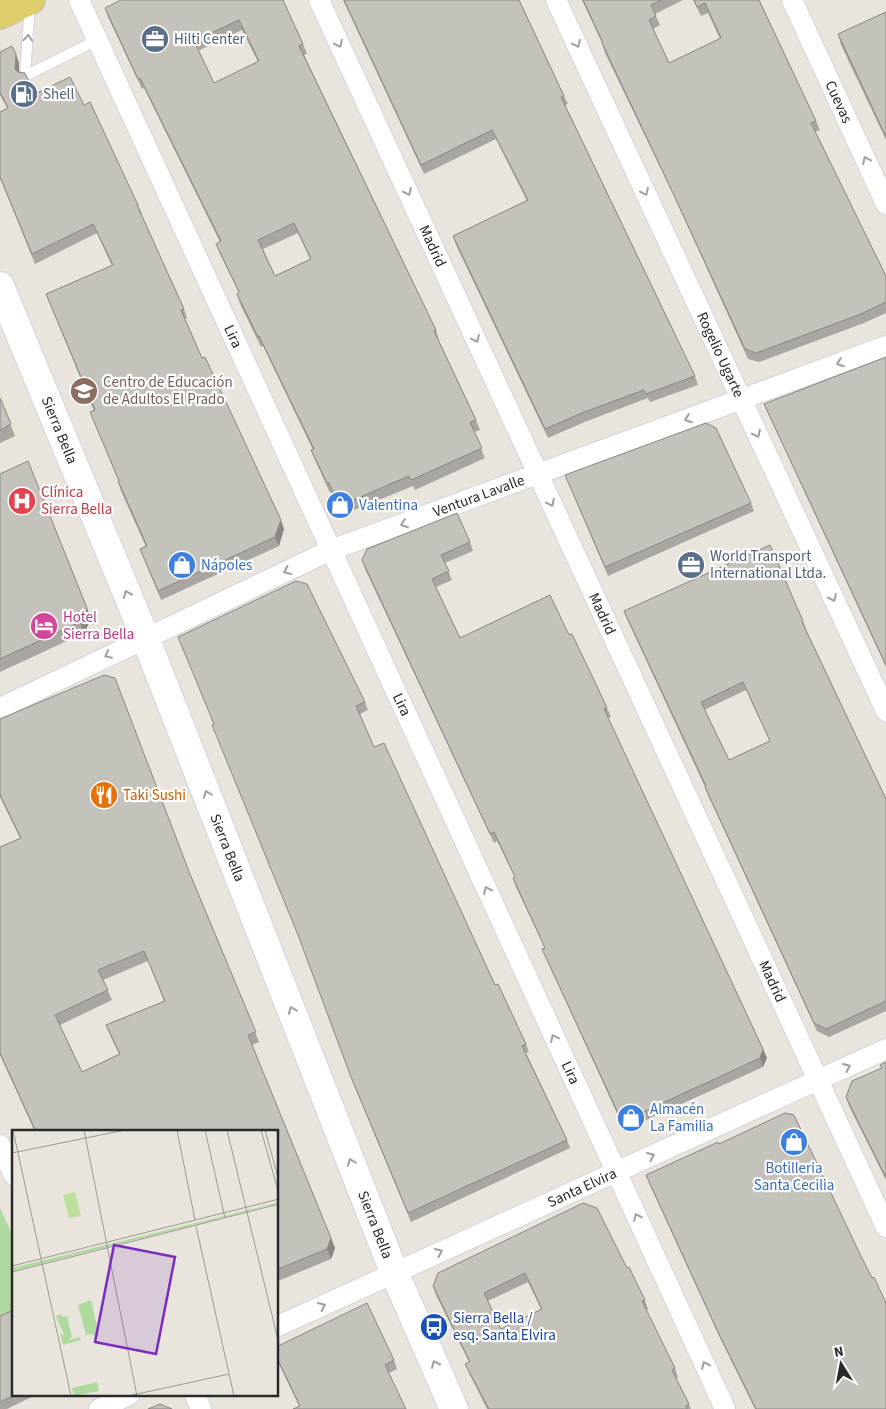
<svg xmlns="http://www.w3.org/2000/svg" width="886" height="1409" viewBox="0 0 886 1409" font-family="'Source Sans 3',sans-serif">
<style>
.education{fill:#e9e2cd}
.green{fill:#aed99f}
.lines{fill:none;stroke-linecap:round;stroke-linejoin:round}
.service-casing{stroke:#d1d3e0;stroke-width:12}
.minor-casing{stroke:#d1d3e0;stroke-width:22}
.secondary-casing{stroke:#d1d3e0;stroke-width:30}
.primary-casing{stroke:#c3c3c3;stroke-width:30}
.service{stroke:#fff;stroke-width:10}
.minor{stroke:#fff;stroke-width:20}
.secondary{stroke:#fff;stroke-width:28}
.primary{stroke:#dfcd6c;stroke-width:28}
.wall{fill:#a9a6a1;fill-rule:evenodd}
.shaded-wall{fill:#8a8783}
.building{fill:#c5c1bb;stroke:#8a8783;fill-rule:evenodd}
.oneway{stroke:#9f9f9f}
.labels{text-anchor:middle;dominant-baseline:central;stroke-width:4.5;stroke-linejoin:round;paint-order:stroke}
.service-label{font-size:15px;fill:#4e5e75;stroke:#fff;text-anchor:start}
.street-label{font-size:15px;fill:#292929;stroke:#fff}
.education-label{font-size:15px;fill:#785e54;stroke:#fff;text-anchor:start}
.health-label{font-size:15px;fill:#be3a42;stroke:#fff;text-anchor:start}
.shop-label{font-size:15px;fill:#366cbe;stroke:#fff;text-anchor:start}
.hotel-label{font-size:15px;fill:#b23c85;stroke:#fff;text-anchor:start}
.food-label{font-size:15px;fill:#c56008;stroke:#fff;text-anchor:start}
.transit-label{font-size:15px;fill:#164399;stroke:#fff;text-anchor:start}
.inset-road{fill:none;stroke:#9c9a94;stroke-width:1}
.view{fill:#7b2cbf;fill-opacity:0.15;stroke:#7b2cbf;stroke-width:2.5}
.inset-edge{fill:none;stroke:#292929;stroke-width:2.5}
</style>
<rect width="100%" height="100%" fill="#e9e5dc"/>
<!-- education -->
<path class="education" d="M0 390 18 436 0 444Z"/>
<!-- green -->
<path class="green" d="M0 1208 14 1238V1317L0 1323Z"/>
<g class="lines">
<defs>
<path id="service" d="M25 76 97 40
M25 76 30 2"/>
<g id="minor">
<path id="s1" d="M79 0 725 1409"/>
<path id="s2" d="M319 0 886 1227"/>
<path id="s3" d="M556 0 886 711"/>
<path id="s4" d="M792 0 886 204"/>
<path id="s5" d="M0 708 331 550 886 346"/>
<path d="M0 1145 14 1175"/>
<path id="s6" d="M278 1326 886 1049"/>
<path d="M195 1395 201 1409"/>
<path d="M99 1409 129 1395"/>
</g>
<g id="secondary">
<path id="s7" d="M0 286 145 637 394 1272 454 1409"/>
</g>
<path id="primary" d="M0 15 31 0"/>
</defs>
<!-- service casing -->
<use href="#service" class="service-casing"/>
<!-- minor casing -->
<use href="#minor" class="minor-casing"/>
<!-- secondary casing -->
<use href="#secondary" class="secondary-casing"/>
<!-- primary casing -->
<use href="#primary" class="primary-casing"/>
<!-- service -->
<use href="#service" class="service"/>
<!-- minor -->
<use href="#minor" class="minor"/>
<!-- secondary -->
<use href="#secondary" class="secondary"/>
<!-- primary -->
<use href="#primary" class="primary"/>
</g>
<!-- wall -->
<path class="wall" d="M283 0 303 44 307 54 304 55 436 330 439 340V341L476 420 480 430 474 432 485 458 415 490 413 486 354 510 338 505 331 492 330 493 315 460 311 450H313L263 346 261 347 240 304 237 294 239 293 220 254 216 244 220 242 144 88 142 89 108 17 105 8ZM242 30 258 62 214 83 198 51ZM298 233 310 259 275 276 263 249Z
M343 0H519L564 96 568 104 565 105 695 376 698 385 650 402 648 398 587 421 548 438 456 245 453 236 527 201 496 139 424 174Z
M582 0H683L655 14 660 25 653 29 669 63 720 39 708 13 701 16 693 0H759L816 121 820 130 815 132 886 276V313L864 323 759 362 748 359 675 198 605 53 602 43Z
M886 12V140L841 45 838 34Z
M0 52 19 63V72L35 94 84 105 138 205 142 214 141 215 184 309 187 318 185 319 202 358 284 529 279 546 161 600 140 549 146 547 121 491 118 481H119L94 422 90 412 94 411 46 294 112 266 97 233 35 264 0 178V112L7 108 0 95Z
M886 357V667L768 413 764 404Z
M0 398 15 436 0 443Z
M0 474 87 608 91 619 84 633 0 672Z
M565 475 751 503 754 511 608 576Z
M470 542 473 551 445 563 452 580 436 587 460 638 569 635 607 708 611 717 608 718 763 1049 767 1058 763 1067 633 1126 621 1122 546 958 542 949 545 948 516 887 513 878 515 877 497 841 494 843 365 569 362 560Z
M624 611 803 621 806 629V630L886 799V1011L829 1037 817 1031 708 795 705 787 627 619ZM746 690 770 741 729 760 704 710Z
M365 702 368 710 360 714 374 747 495 985 526 1044 529 1052 526 1053 567 1140 570 1148 411 1222 354 1085 301 943 214 724Z
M0 719 190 874 259 1042 252 1045 331 1238 335 1248 331 1259 278 1281V1132H35L0 1055V847L20 838 0 797ZM148 961 164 1001 106 1025 110 1035 119 1054 82 1072 60 1025 112 1000 103 980Z
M886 1062V1180L849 1106 846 1097 881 1068Z
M719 1144 859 1252 872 1278 886 1409H755L720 1338 649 1183 646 1175Z
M627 1268 645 1300 648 1309 646 1310 675 1368 678 1377 676 1378 691 1409H487L469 1373 465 1364 469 1362 436 1295 433 1286 438 1273ZM528 1282 541 1309 501 1329 488 1301Z
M0 1316 14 1395H36L7 1409H0Z
M278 1346 394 1360 397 1369 389 1373 299 1406 278 1362Z"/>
<!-- shaded-wall -->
<path class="shaded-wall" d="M16 54 19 63V79L15 69Z
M281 520 284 529 279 546 275 537Z
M87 608 91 619 84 633 80 622Z
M763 1049 767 1058 763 1067 760 1058Z
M331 1238 335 1248 331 1259 327 1249Z"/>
<!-- building -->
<path class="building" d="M121 0H283L303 44 299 46 436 330 434 331 476 420 470 422 482 448 411 480 409 476 351 501 335 495 328 482 327 483 311 450 314 449 259 336 258 337 237 294 239 292 216 244 221 241 140 78 138 79 105 8ZM239 20 259 61 214 83 194 41ZM294 223 311 259 275 276 258 240Z
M344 0H519L564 96 561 97 695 376 646 394 644 390 584 412 545 429 453 236 528 200 492 130 421 165Z
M583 0H661L651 5 656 16 649 20 669 63 721 38 705 3 697 7 694 0H759L816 121 811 123 886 276V302L861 314 756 353 745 349 671 189 602 43H603Z
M886 12V137L838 34Z
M12 46 16 54 15 69 18 72 25 73 35 94 70 77 84 105 90 102 138 205H137L184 309 181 310 202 358 205 357 281 520 275 537 158 591 140 549 147 546 118 481H119L90 412 95 410 46 294 113 265 93 224 32 254 0 177V112L8 108 0 92V52Z
M886 357V665L764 404Z
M0 398 11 424 0 430Z
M706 423 716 428 751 503 605 567 565 475Z
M28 461 87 608 80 622 0 659V474Z
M457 513 470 542 441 555 449 571 432 579 460 638 550 595 569 635 572 634 594 680 607 708 604 709 763 1049 760 1058 630 1118 618 1113 542 949 545 948 513 878 515 877 494 832 490 834 362 560 367 549Z
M770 545 803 621 802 622 886 799V1001L826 1029 814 1023 705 787 706 786 624 611ZM743 682 770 741 729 760 701 702Z
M296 581 307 584 365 702 356 706 374 747 384 743 495 985 498 984 526 1044 522 1046 567 1140 408 1213 351 1077 298 935 212 725 214 724 178 637Z
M104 675 115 678 190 874 256 1032 248 1035 331 1238 327 1249 278 1269V1132H36L0 1053V847L21 838 0 795V719ZM144 951 165 1001 106 1025 120 1054 82 1072 55 1015 108 990 98 970Z
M886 1062V1178L846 1097 852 1081 882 1068 880 1065Z
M785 1113 794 1115 859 1252 872 1278 874 1277 886 1303V1409H756L717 1330 646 1175 718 1142 719 1144Z
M583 1203 597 1208 627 1268 629 1267 645 1300 642 1301 675 1368 672 1370 689 1404 686 1406 687 1409H489L465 1364 470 1362 433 1286 438 1273ZM525 1273 542 1309 501 1329 484 1293Z
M367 1303 394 1360 385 1365 406 1409H293L300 1406 278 1360V1346Z
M14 1310V1395H15L0 1402V1316Z
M160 1404 172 1409H148Z"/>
<!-- one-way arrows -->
<defs><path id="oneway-chevron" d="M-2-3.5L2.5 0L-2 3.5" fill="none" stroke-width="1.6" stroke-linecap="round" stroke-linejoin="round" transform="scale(1.25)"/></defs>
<g class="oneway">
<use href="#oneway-chevron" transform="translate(28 38) rotate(-86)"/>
<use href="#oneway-chevron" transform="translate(339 44) rotate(65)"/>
<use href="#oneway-chevron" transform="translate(577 44) rotate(65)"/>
<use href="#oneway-chevron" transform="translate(866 160) rotate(-115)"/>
<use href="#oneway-chevron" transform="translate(408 192) rotate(65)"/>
<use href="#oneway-chevron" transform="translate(645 192) rotate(65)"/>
<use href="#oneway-chevron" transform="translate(476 339) rotate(65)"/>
<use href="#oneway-chevron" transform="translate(840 363) rotate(160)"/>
<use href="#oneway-chevron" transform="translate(688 419) rotate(160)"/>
<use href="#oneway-chevron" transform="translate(757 434) rotate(65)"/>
<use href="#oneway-chevron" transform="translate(551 503) rotate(65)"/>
<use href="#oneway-chevron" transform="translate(404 524) rotate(160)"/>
<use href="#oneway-chevron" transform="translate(287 571) rotate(155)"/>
<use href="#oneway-chevron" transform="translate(127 594) rotate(-113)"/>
<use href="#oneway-chevron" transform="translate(833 598) rotate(65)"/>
<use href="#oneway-chevron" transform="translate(108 655) rotate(154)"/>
<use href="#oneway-chevron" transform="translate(207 794) rotate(-111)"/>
<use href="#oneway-chevron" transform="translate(487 890) rotate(-115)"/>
<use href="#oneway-chevron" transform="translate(292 1010) rotate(-111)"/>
<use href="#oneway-chevron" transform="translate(554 1038) rotate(-115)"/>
<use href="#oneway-chevron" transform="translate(847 1067) rotate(-24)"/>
<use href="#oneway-chevron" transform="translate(651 1156) rotate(-24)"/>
<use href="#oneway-chevron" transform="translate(351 1162) rotate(-111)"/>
<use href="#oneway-chevron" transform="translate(637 1217) rotate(-115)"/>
<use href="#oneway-chevron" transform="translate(439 1252) rotate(-24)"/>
<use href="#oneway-chevron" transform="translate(322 1306) rotate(-25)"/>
<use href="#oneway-chevron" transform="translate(435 1364) rotate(-114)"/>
<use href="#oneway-chevron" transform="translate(705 1365) rotate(-115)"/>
</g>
<!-- icons -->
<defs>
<symbol id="office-disc" viewBox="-11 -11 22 22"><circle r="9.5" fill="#5c6f8a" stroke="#fff"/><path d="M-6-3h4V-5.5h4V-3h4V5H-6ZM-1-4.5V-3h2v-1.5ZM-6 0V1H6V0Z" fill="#fff"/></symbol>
<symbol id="fuel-disc" viewBox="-11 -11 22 22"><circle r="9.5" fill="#5c6f8a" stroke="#fff"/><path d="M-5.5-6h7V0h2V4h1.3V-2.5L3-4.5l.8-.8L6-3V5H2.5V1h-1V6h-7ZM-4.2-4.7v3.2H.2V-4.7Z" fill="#fff"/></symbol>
<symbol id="school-disc" viewBox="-11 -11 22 22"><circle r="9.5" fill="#8d6e63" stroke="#fff"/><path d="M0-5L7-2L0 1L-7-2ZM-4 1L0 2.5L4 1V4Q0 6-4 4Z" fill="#fff"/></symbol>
<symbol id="hospital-disc" viewBox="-11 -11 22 22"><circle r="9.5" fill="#e0444e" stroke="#fff"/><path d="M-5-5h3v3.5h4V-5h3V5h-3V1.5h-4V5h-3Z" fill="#fff"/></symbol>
<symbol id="shop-disc" viewBox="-11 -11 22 22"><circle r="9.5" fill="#3f7fe0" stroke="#fff"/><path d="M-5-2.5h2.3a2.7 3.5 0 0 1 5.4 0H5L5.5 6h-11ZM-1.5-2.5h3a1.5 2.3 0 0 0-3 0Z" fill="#fff"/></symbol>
<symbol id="hotel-disc" viewBox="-11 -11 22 22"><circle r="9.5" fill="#d1479c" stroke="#fff"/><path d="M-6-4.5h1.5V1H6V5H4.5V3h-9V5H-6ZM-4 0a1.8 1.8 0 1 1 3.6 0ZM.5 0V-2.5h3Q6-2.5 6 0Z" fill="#fff"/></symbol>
<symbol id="restaurant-disc" viewBox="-11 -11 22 22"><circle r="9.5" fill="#e8710a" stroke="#fff"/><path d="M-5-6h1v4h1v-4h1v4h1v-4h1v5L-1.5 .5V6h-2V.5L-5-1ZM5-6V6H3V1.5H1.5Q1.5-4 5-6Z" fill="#fff"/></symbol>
<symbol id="bus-disc" viewBox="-11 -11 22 22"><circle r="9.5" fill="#1a4fb4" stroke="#fff"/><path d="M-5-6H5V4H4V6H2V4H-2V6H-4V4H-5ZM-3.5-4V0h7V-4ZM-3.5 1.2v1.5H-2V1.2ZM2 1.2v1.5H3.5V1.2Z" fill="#fff"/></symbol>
</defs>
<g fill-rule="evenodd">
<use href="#office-disc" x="139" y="23" width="32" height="32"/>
<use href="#fuel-disc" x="8" y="78" width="32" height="32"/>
<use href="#school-disc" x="68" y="375" width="32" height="32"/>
<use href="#hospital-disc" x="6" y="485" width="32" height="32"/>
<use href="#shop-disc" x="324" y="489" width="32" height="32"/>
<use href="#shop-disc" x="166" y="549" width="32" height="32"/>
<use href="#office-disc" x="675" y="549" width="32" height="32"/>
<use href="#hotel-disc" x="28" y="610" width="32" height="32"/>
<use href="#restaurant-disc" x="88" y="779" width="32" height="32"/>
<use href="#shop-disc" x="615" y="1102" width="32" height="32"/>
<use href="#shop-disc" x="778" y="1126" width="32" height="32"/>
<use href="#bus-disc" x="418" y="1311" width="32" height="32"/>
</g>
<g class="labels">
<!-- service labels -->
<g class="service-label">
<text x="174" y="39">Hilti Center</text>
<text x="43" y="94">Shell</text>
<text x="710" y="556">World Transport<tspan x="710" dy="17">International Ltda.</tspan></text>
</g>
<!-- street labels -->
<g class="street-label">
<text stroke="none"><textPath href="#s4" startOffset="112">Cuevas</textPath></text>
<text stroke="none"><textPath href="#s2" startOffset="271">Madrid</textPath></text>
<text stroke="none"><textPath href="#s1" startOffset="370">Lira</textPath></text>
<text stroke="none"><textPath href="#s3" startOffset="391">Rogelio Ugarte</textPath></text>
<text stroke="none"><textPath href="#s7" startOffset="156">Sierra Bella</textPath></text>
<text stroke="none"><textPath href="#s5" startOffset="524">Ventura Lavalle</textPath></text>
<text stroke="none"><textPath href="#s2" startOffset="676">Madrid</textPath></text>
<text stroke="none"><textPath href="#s1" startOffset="775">Lira</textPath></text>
<text stroke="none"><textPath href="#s7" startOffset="606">Sierra Bella</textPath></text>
<text stroke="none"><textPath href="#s2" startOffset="1081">Madrid</textPath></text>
<text stroke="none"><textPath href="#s1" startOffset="1180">Lira</textPath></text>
<text stroke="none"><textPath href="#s6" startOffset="334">Santa Elvira</textPath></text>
<text stroke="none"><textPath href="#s7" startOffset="1011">Sierra Bella</textPath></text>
</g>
<!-- education labels -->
<g class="education-label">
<text x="103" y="382">Centro de Educación<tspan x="103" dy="17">de Adultos El Prado</tspan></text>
</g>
<!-- health labels -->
<g class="health-label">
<text x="41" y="492">Clínica<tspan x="41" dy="17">Sierra Bella</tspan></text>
</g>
<!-- shop labels -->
<g class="shop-label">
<text x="359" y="505">Valentina</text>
<text x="201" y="565">Nápoles</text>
<text x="650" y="1109">Almacén<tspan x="650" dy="17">La Familia</tspan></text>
<text x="794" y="1168" text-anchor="middle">Botilleria<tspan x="794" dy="17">Santa Cecilia</tspan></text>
</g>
<!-- hotel labels -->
<g class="hotel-label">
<text x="63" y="617">Hotel<tspan x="63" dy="17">Sierra Bella</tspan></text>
</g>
<!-- food labels -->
<g class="food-label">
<text x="123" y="795">Taki Sushi</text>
</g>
<!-- transit labels -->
<g class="transit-label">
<text x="453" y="1318">Sierra Bella /<tspan x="453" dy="17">esq. Santa Elvira</tspan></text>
</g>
</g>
<!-- overview -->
<g transform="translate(12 1130)">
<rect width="266" height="266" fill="#e9e5dc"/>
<path d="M264 73V74L0 141V138ZM79 170 87 205 82 207 81 204 74 205 66 175ZM49 184 50 187 55 186 60 207 56 210 68 207 69 210 51 215 48 203 52 205 44 186ZM85 252 87 261 62 266 60 258Z" fill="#aed99f"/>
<path d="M63 62 69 86 57 88 51 65Z" fill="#bddf9c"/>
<path class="inset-road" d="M1 0 59 266M72 0 125 266M165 0 183 90M193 0 213 88M215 0 267 214M249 0 267 64M253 0 267 51M0 23 113 0M184 96 222 266M0 136 267 69M0 142 267 74M116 266 217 244"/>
<path class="view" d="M102 115 163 127 144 224 83 212Z"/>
<rect width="266" height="266" class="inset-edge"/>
</g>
<!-- north arrow -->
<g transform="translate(841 1364) rotate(349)" stroke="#ffffff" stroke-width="4" paint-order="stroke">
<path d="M0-4L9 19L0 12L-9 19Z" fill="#292929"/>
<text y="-8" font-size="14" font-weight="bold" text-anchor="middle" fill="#292929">N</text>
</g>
</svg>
